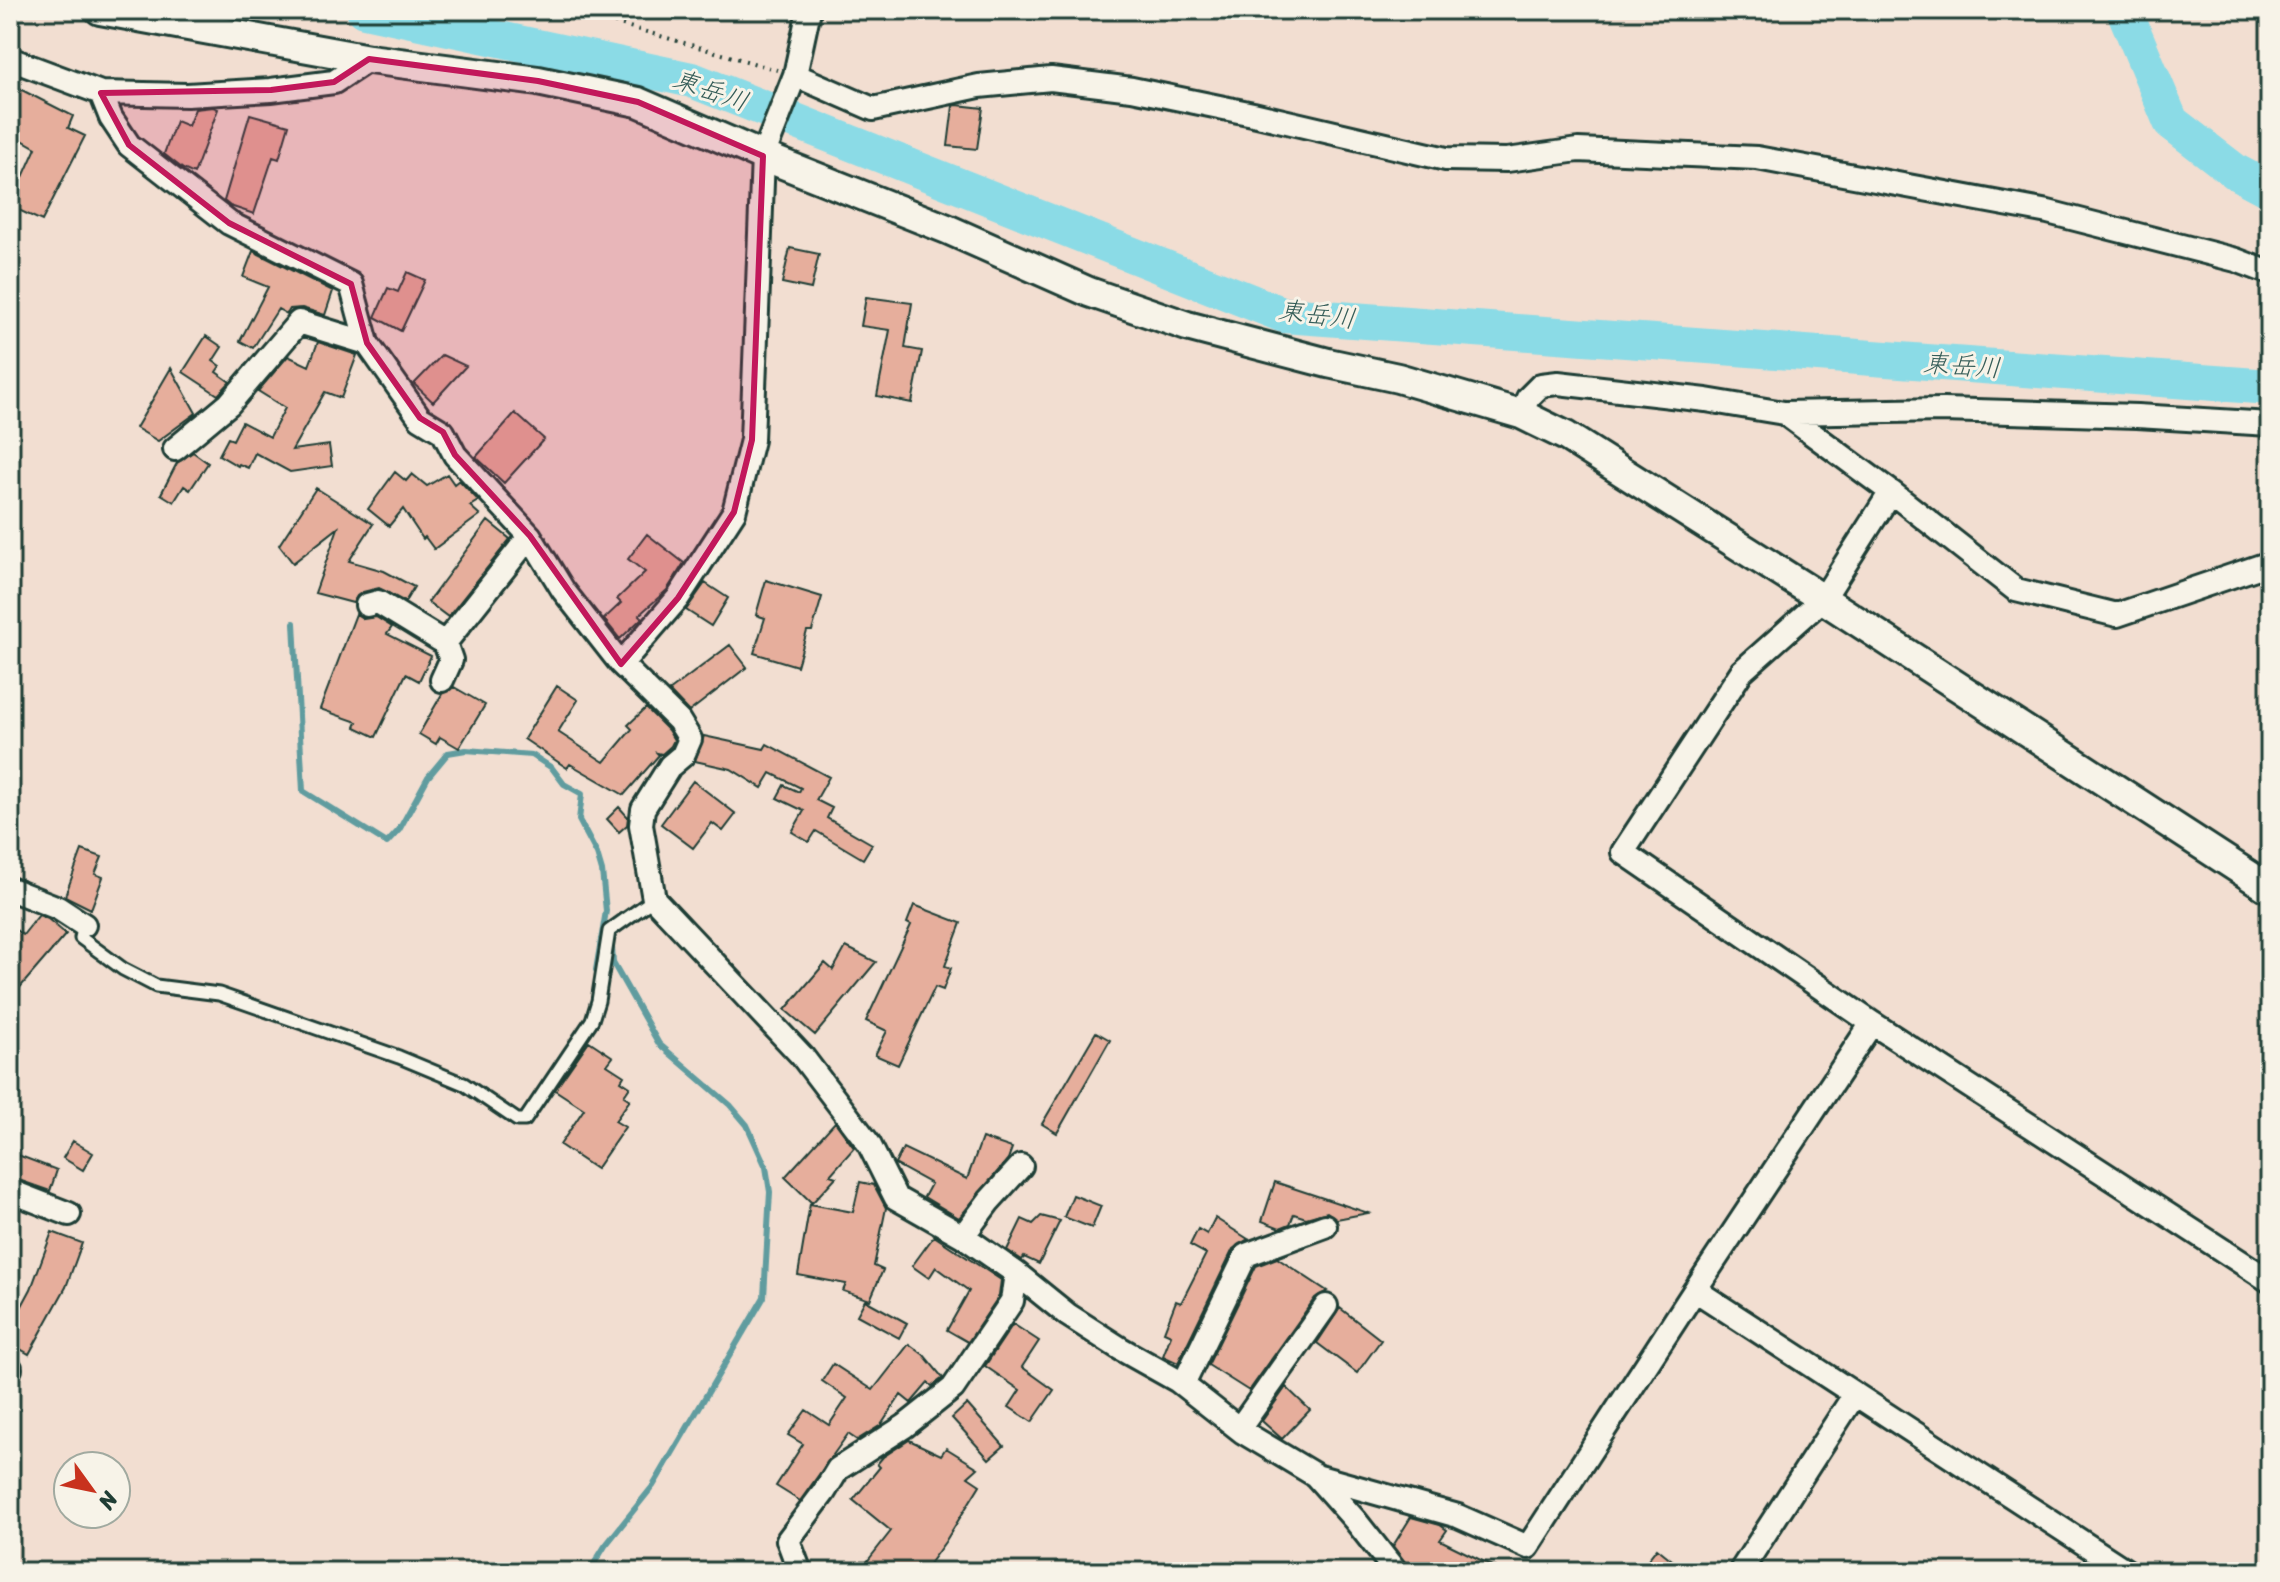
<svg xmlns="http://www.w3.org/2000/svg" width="2280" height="1582" viewBox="0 0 2280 1582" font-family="Sriracha,'Klee One',sans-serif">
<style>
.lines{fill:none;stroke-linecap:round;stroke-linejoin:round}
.stream{stroke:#609c9f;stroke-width:6}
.river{stroke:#8bdbe6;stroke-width:36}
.building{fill:#e6ae9c;stroke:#1f3d34;stroke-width:2}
.service-casing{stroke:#1f3d34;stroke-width:17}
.minor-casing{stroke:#1f3d34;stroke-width:28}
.tertiary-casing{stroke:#1f3d34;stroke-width:34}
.path{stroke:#1f3d34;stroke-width:4;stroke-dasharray:2 6;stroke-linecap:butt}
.service{stroke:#f7f3e8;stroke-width:11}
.minor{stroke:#f7f3e8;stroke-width:22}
.tertiary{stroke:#f7f3e8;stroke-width:28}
.marked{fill:#c2185b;fill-opacity:0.2;stroke:#c2185b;stroke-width:6;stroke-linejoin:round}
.labels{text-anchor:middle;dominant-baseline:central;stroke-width:6;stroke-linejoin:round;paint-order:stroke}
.water-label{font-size:26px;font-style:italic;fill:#355d58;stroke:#f7f3e8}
</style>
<rect width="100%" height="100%" fill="#f2ded1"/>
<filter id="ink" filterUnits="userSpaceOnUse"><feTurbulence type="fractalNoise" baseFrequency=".0125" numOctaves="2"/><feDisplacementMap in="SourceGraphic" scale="16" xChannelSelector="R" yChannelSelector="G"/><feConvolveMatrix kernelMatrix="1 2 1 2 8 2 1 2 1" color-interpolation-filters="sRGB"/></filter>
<g filter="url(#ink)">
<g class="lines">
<!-- stream -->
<path class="stream" d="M294 623 303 791 387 843 399 830 428 777 448 753 466 750 532 755 552 768 564 784 582 794 579 820 597 854 602 871 606 911 596 970
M589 1572 605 1546 653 1486 764 1297 770 1192 766 1167 747 1125 730 1105 659 1044 613 963 612 947 601 939"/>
<!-- river -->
<path class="river" d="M364 10 692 80 1284 315 2270 387
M2124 10 2171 122 2236 172 2270 190"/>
</g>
<!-- building -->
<path class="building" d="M10 84 73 116 68 128 85 136 42 221 10 206 36 148 10 133Z
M957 105 983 108 977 149 948 146 953 106Z
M213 107 218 109 194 174 183 169 164 154 176 121 188 126 195 109Z
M250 114 289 125 279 159 273 157 254 214 230 206 224 201Z
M790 248 819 254 811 289 782 283Z
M253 251 333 291 325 315 302 308 290 309 287 314 278 309 253 348 240 341 268 287 243 277Z
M407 272 425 280 401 331 375 317 388 288 398 292Z
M866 297 912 303 905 348 922 351 912 403 877 396 890 330 861 326Z
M206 336 222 347 213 361 220 366 216 372 230 382 218 395 183 372Z
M318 342 357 355 341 398 325 392 292 450 329 445 332 466 290 472 255 453 248 468 239 464 238 466 219 455 228 438 233 440 242 422 270 437 285 408 258 391 288 356 309 366Z
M442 355 466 366 433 402 414 384Z
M171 368 196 413 158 441 136 428Z
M515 413 544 439 504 483 476 457Z
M193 452 208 463 190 490 184 486 174 502 161 494 177 463Z
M395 472 406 481 412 474 427 486 447 474 454 484 459 480 476 498 478 501 470 506 480 515 434 549 425 537 423 539 403 509 389 526 368 509Z
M316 488 373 524 349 561 384 571 414 587 405 602 379 588 363 592 357 596 353 603 315 593 338 528 293 563 279 545Z
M488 521 510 539 448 617 428 602Z
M647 534 684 563 667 590 639 615 642 618 620 639 604 619 621 603 617 599 645 572 628 559Z
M766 580 822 597 812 631H807L797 666 754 653 765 618 756 615Z
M705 583 728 598 711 626 686 610Z
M356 614 364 619 376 617 392 627 387 634 431 656 419 681 406 674 376 737 355 727 357 722 320 709Z
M730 645 747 667 689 712 669 691Z
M557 686 578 700 558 732 604 762 632 729 628 725 646 708 668 730 674 740 671 746 662 754 657 753 659 755 624 795 570 764 567 768 524 739Z
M454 687 485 705 459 748 440 737 436 744 419 734 442 694Z
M704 736 764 749 767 744 829 777 816 800 832 808 827 818 872 844 863 859 816 831 809 842 792 832 804 811 777 798 784 785 799 792 801 788 771 773 762 788 731 769 695 761Z
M693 781 736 814 723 831 712 823 693 848 661 824Z
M619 807 628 817 627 825 619 832 607 819Z
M82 850 102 857 95 874 103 877 91 909 65 896Z
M914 905 961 923 945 966 951 968 943 990 935 987 898 1065 875 1055 887 1031 866 1021 911 925 907 923Z
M39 915 48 919 66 934 10 999V926L23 935Z
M846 947 876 962 815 1035 785 1010 825 963 833 970Z
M1096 1032 1110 1040 1057 1133 1042 1124Z
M589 1041 613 1057 607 1065 624 1076 621 1081 630 1087 624 1096 630 1100 615 1121 625 1127 596 1169 560 1145 584 1109 555 1090Z
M835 1122 854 1148 830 1175 836 1177 812 1203 785 1177Z
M982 1138 1012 1148 1008 1159 959 1218 924 1197 931 1184 895 1164 903 1148 967 1179Z
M73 1141 93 1153 83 1170 63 1158Z
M10 1152 57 1170 50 1191 10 1177Z
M860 1182 874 1185 886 1208 874 1266 883 1270 870 1300 843 1291 846 1284 798 1275 810 1204 853 1212Z
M1275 1182 1368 1213 1337 1219 1327 1212 1306 1218 1294 1214 1290 1224 1280 1228 1262 1221Z
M1073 1195 1101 1206 1092 1228 1064 1217Z
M10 1206 20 1210 11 1234H10Z
M1041 1216 1060 1221 1039 1264 1024 1257 1022 1260 1007 1250 1022 1219 1033 1224Z
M1215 1218 1248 1239 1233 1249 1178 1363 1163 1356 1171 1335 1164 1332 1176 1301 1181 1303 1206 1254 1190 1245 1198 1229 1207 1234Z
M52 1232 82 1243 66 1287 29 1354 10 1343V1328L31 1289Z
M934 1236 1001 1280 999 1296 968 1342 947 1330 969 1291 936 1267 929 1278 912 1266Z
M1277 1258 1327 1291 1315 1298 1249 1391 1208 1365 1256 1266Z
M865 1300 907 1323 899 1338 857 1315Z
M1340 1308 1381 1340 1357 1373 1317 1343Z
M1013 1324 1039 1341 1022 1367 1054 1390 1032 1422 1009 1407 1020 1390 985 1366Z
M909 1344 924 1355 943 1378 932 1386 928 1383 911 1403 901 1395 881 1425 857 1440 848 1434 800 1501 776 1486 803 1444 788 1435 806 1410 829 1425 847 1398 822 1381 833 1364 873 1390Z
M1286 1387 1310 1410 1282 1439 1262 1421Z
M967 1404 1004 1446 989 1459 952 1418Z
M909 1440 941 1455 946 1448 978 1468 968 1477 980 1485 945 1542 923 1572H859L891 1531 853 1500 880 1467 877 1464 883 1457Z
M1411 1517 1440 1525 1447 1530 1440 1540 1505 1572H1416L1409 1567 1393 1546Z
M1657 1548 1687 1572H1638Z"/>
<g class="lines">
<defs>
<path id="service" d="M84 925 81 938 123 969 156 986 219 994 399 1057 464 1084 517 1120H525L592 1020 598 1001 609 931 654 899"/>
<path id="minor" d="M10 59 101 93 187 95 271 90 334 82 369 59
M795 75 873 109 979 86 1051 79 1132 89 1253 114 1446 159 1507 160 1578 150 1757 158 2048 212 2236 260 2270 273
M101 93 111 118 129 145 229 223 351 284 367 343 420 418 443 432 455 455 530 536 563 590 621 664 679 721 690 739 683 755 670 766 643 809 641 825 654 899 802 1056 869 1144 896 1198 963 1236 1016 1273 1068 1315 1121 1349 1178 1381 1243 1432 1315 1475 1355 1520 1396 1572
M1784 413 1891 492 1823 599 1742 671 1623 852 1872 1023 2270 1281
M1521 414 1528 398 1541 385 1558 383 1706 400 1784 413 1943 410 2137 416 2270 424
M175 449 229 404 299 322 367 343
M1891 492 2016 590 2117 615 2270 563
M367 605 378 602 445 643
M621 664 678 598 734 512 752 440 763 156 795 75 809 10
M442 680 451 660 445 643 530 536
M10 889 58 908 84 925
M10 1191 69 1214
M963 1236 989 1201 1021 1166
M1695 1290 1872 1023
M10 1368V1369
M1183 1385 1246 1255 1325 1226
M1239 1429 1326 1306
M1316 1476 1458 1516 1528 1547 1695 1290 2128 1572
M800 1572 788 1540 824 1492 838 1469 905 1426 953 1388 1012 1301 1016 1273
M1740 1572 1855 1394"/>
<path id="tertiary" d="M100 10 369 59 538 81 638 102 763 156 947 229 1089 292 1187 326 1328 363 1398 378 1521 414 1566 436 1823 599 2270 889"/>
</defs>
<!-- service casing -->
<use href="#service" class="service-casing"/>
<!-- minor casing -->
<use href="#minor" class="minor-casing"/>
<!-- tertiary casing -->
<use href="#tertiary" class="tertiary-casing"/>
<!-- path -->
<path class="path" d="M560 10 578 12 777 70"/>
<!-- service -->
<use href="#service" class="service"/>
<!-- minor -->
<use href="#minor" class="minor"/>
<!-- tertiary -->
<use href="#tertiary" class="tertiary"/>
</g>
</g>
<!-- marked area -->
<path class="marked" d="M369 59 538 81 638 102 763 156 752 440 734 512 678 598 621 664 530 536 455 455 443 432 420 418 367 343 351 284 229 223 129 145 101 93 271 90 334 82Z"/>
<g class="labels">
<!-- water labels -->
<g class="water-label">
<text transform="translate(711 90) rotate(19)">東岳川</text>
<text transform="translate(1317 314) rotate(7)">東岳川</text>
<text transform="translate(1962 365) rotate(4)">東岳川</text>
</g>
</g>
<!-- margin -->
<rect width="2280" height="1582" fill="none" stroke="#f7f3e8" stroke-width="40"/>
<rect x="20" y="20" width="2240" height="1542" fill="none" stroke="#1f3d34" stroke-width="3" filter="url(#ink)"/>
<!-- north arrow -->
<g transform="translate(92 1490) rotate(123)"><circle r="38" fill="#f7f3e8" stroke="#a1aaa0" stroke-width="2"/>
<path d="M0-6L14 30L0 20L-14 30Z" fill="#c8321e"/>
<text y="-12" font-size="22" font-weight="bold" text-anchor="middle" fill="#1f3d34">N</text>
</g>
</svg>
